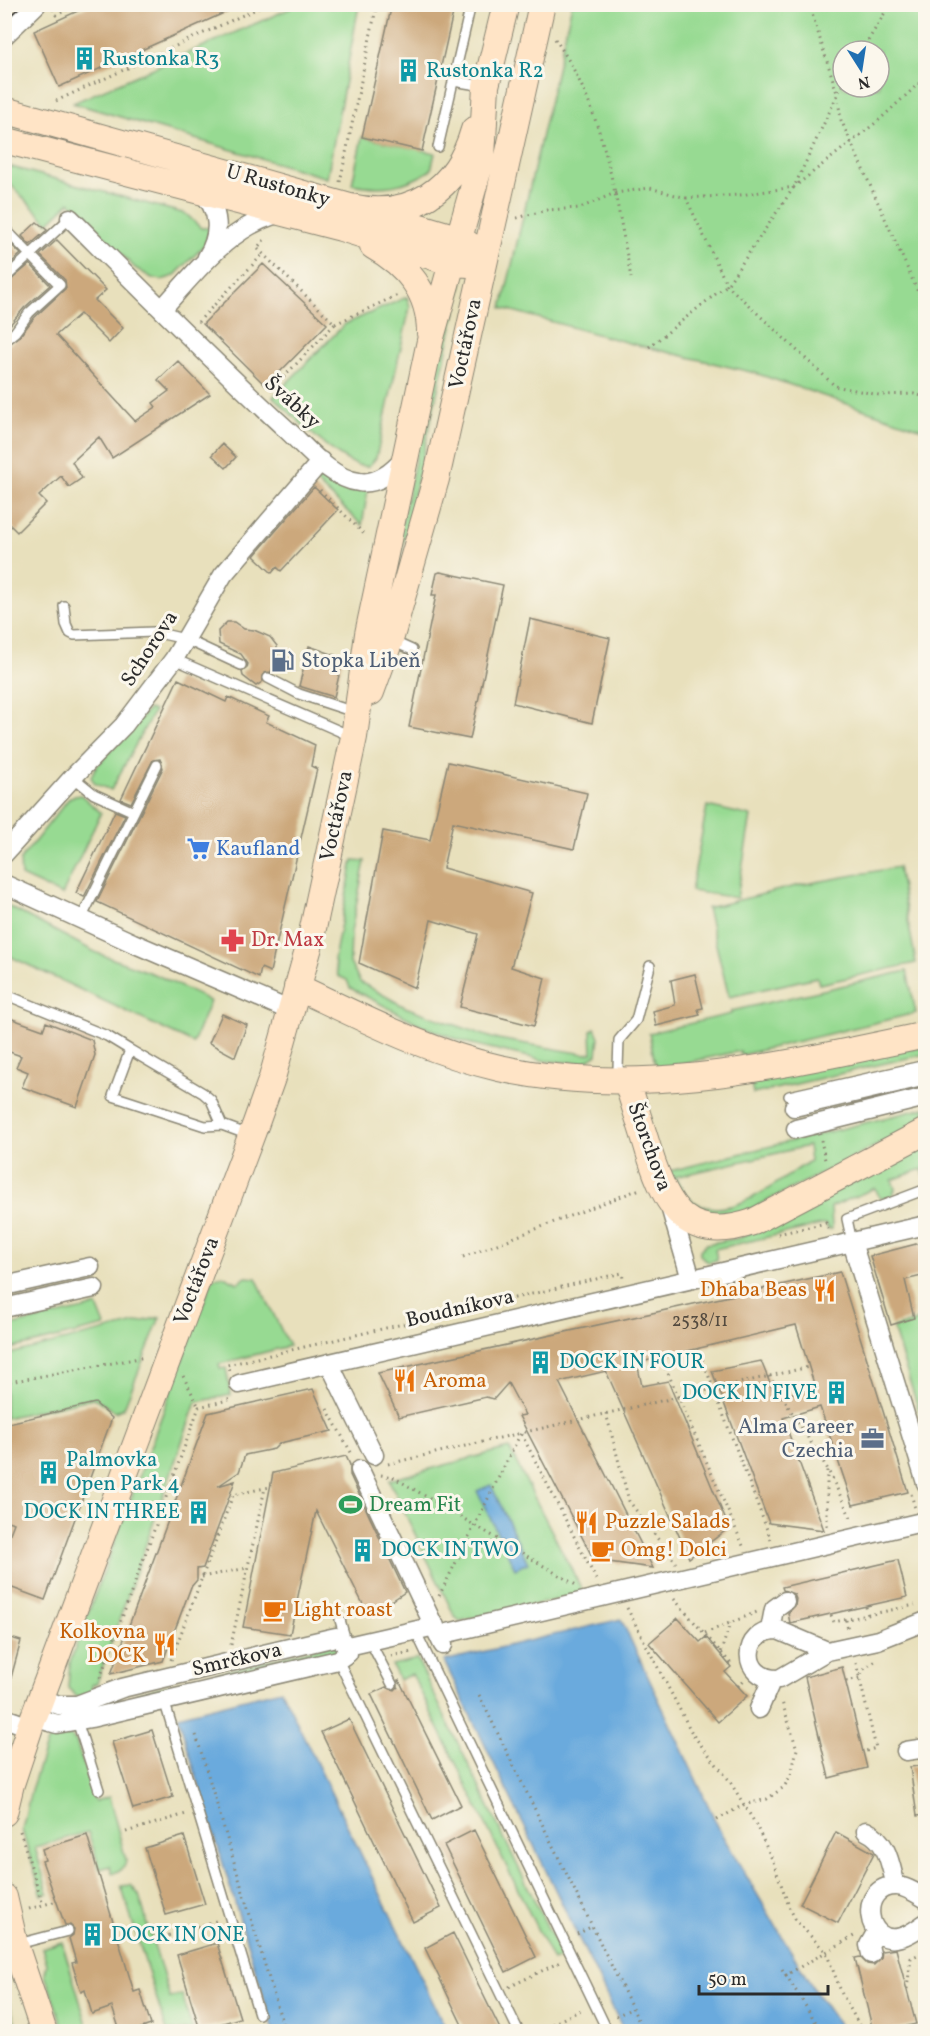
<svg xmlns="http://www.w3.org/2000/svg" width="930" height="2036" viewBox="0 0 930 2036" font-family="Vollkorn,serif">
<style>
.green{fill:#97da92;stroke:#61825e;stroke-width:1.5;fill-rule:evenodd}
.water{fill:#6baadd;stroke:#4b6a84;stroke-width:1.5}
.building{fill:#cca87b}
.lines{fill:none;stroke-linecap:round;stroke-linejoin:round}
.lane-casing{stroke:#8a8674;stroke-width:12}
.street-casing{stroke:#8a8674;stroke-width:21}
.secondary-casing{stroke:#8a8674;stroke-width:28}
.path{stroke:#8a8674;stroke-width:3;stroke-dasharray:1.5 4.5;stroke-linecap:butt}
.lane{stroke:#fff;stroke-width:9}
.street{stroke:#fff;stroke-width:18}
.secondary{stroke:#ffe4c6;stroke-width:26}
.tram{stroke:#2b2b2b;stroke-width:1.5}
.labels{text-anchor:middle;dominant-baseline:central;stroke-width:6;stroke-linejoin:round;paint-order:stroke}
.number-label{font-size:18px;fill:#534a3f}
.culture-label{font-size:21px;fill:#0d838f;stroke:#fbf7ec;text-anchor:start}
.street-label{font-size:21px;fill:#2b2b2b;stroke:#fbf7ec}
.service-label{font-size:21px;fill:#4e5e75;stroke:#fbf7ec;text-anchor:start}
.shop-label{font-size:21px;fill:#366cbe;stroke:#fbf7ec;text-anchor:start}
.health-label{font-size:21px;fill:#be3a42;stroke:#fbf7ec;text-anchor:start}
.food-label{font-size:21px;fill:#c56008;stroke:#fbf7ec;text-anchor:start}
.leisure-label{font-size:21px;fill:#27864d;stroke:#fbf7ec;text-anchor:start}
</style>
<rect width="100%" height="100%" fill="#fbf7ec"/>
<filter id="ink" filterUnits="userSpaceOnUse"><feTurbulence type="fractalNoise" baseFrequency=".0167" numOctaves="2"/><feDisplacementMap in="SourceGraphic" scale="12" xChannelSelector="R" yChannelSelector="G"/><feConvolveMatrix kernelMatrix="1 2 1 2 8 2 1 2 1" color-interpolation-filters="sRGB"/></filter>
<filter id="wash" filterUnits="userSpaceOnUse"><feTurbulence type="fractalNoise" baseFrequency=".008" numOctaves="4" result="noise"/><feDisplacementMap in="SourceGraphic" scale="24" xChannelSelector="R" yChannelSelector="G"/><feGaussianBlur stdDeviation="1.35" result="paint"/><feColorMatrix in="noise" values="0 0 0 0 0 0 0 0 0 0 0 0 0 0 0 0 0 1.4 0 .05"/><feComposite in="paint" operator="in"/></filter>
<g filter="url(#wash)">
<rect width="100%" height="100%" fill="#e8e0bc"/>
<!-- green -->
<path class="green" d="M572 4 925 5V430L755 373 629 343 502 308ZM843 51H879V87H843Z
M298 5H331V8L339 5H359L327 178 73 103Z
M362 137 435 153 431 170C405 187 382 190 352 184Z
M4 165 186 214 201 228H210L205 245 174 276 162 280 152 278 135 268 70 202 48 223 5 179Z
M454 280 462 282 387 615H382Z
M407 297 410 307 376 458 369 466C346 472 291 413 273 397L345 324Z
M322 478 368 490 362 525 315 481Z
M149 709 154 711 111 790 95 784 91 777 95 768Z
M81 795 101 813 62 895 21 876 20 860 70 797Z
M707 806 751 816 737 898 691 891Z
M353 860 365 861 351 932 350 963 360 982 405 1007 492 1038 584 1054 592 1053 591 1031 595 1028 599 1037 597 1054 584 1063 546 1061 468 1043 427 1028 350 988 347 980 338 976 334 960Z
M898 867 916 963 819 984 817 977 729 997 707 908 800 885Z
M4 904 97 953 159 976 210 1001 193 1043 5 954Z
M907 971 916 1013 741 1055 740 1051 656 1069 649 1033 731 1014V1011Z
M925 1046V1054L753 1094 750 1078Z
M925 1108V1121L743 1213C696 1226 686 1210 666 1172ZM808 1146 810 1161C779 1180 722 1231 687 1196 682 1191 679 1183 675 1177Z
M925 1147V1177L922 1169 892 1180 895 1189 892 1197 880 1198 875 1188 831 1207 832 1229H828L825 1224 715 1249 717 1260 708 1262 700 1255V1250L706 1244 740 1238Z
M224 1276 238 1283 246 1277 256 1278 289 1346 219 1364 220 1369 226 1368 231 1395 196 1402 97 1683 92 1685 93 1693 77 1697 68 1688 70 1662 213 1278Z
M925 1303H926L925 1430 893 1328 919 1320 917 1305Z
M97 1306 105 1326 5 1350V1327Z
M160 1317 124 1408 115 1412 94 1398 5 1418V1355Z
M509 1448 584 1594 460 1621 455 1617 389 1480Z
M332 1644 341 1646 336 1654 144 1698 137 1693Z
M417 1659 562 1957 553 1961 412 1674 399 1680 392 1665Z
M68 1733 76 1741 95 1801 109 1797 126 1860C125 1869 121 1871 112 1873L110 1866 100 1869 88 1832 35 1847 48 1893 42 1895 22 1830 31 1790 47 1742 53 1737Z
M131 1885 139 1895 170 1998 182 1995 193 2031H167L121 1886Z
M62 1942 89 2031H64L45 1974 47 1964 42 1948Z
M4 1990H5L18 2031H5Z"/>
<!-- water -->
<path class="water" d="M491 1485 528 1563 515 1569 477 1491Z
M621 1619 722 1835 811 1985 843 2031H624L444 1661Z
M281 1690 289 1706 447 2031H274L178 1716Z"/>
<g id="blocks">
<!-- building -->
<path class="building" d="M93 4H244L59 87 34 31Z
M392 4H455L422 151 362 137Z
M37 222 47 230 30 245 22 236Z
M4 238 21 254 4 269Z
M57 240 106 290 95 300 123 328 109 343 80 314 56 335 135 421 156 407 153 403 169 391 158 380 178 361 210 394 112 458 99 437 72 462 82 478 69 487 61 476 39 496 46 503 17 532 4 519V348L19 337 34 318 66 288 65 280 40 255Z
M30 264 50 285 24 308 4 332V286Z
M263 264 327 324 266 386 203 324Z
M222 444 236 457 226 468 212 455Z
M314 487 338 510 281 571 277 567 272 573 254 556Z
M440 572 503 585 470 739 409 727 436 595H432L437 573Z
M530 619 610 638 592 723 513 703Z
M227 622H234L244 629 254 630 270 637 277 646V656L271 672 264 673 262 682 256 686 243 676 242 672 247 668 248 664 241 654 219 644 218 631Z
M309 646 343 658 334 697 299 686Z
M178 679 226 702 228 697 269 716 266 722 315 745 311 766 317 769 270 972 261 968 259 978 97 902 163 768 160 759 153 760 131 803 121 799Z
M448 762 587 793 574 849 453 822 443 868 532 893 511 967 545 978 534 1026 460 1007 478 934 431 920 415 988 359 963 383 831 430 840Z
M115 811 125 815 84 897 76 893Z
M695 974 703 1008 698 1009 700 1015 656 1026 653 1011 675 1005 671 980Z
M222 1014 247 1025 235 1057 209 1043Z
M4 1016 43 1030 46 1022 92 1040 95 1055 77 1107 22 1087 28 1072 16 1067 21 1056 4 1050Z
M920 1243 926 1275 905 1280 914 1318 891 1325 870 1256Z
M840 1272 908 1492 853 1505 820 1407 783 1418 824 1530 769 1523 712 1371 761 1361 776 1398 815 1387 796 1325 637 1363 642 1386 668 1381 729 1528 689 1558 606 1371 559 1382 653 1568 594 1560 519 1416 525 1415 508 1383 494 1399 486 1397 399 1417 378 1373Z
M313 1389 332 1431 280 1443 274 1449 245 1455 239 1472 218 1486 235 1481 203 1568 197 1569V1580L191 1587 163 1661 111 1674 208 1413Z
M95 1403 112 1418 45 1600 4 1585V1549L14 1523 4 1520V1424Z
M346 1456 350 1465V1475L405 1592 369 1616 316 1511 290 1634 243 1627 273 1473Z
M898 1560 907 1597 790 1623 788 1613 795 1606 796 1599 794 1594 783 1590 782 1587Z
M678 1618 700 1642 706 1637 731 1667 725 1672 747 1696 718 1722 649 1643Z
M4 1636 21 1641 9 1685H4Z
M842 1667 867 1768 829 1778 805 1677Z
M398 1680H399L461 1805 432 1820 371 1694 386 1687 395 1690 398 1687Z
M349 1719 441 1908 413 1922 321 1732Z
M152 1730 173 1797 133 1809 112 1742Z
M926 1765V1815L917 1816 910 1767Z
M474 1830 536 1957 506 1972 444 1845Z
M836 1832 874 1853 838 1923 800 1904Z
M87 1835 134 1992 140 1990 151 2025 132 2031H120L112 2007 92 2014 85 1990 81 1992 72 1963 76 1962 69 1938 73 1935 74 1929 70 1925H65L42 1861 45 1860 42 1849Z
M184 1836 205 1904 166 1915 145 1848Z
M453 1933 501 2031H465L425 1948Z
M217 1943 240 2018 200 2030 177 1955Z
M896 1949 916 2024 886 2031H873L855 1958 860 1957 867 1964 874 1965 881 1958 882 1951Z"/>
</g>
</g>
<g filter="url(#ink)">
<use href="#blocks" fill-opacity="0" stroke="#8a8674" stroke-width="1.5"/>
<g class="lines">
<defs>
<path id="lane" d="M453 81 484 86
M438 147 471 4
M4 228 60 285 29 313 15 332 4 341
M4 279 70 218
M64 606 66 624 70 633 74 635 154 632 185 639 241 665
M392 641 412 650
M174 659 353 737
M268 678 299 694 354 712
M73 777 94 794 134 812
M81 919 157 765
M4 994 107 1036 130 1050
M624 1077 618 1068 619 1040 636 1020 650 966
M789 1096 926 1065
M222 1125 211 1100 203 1093 130 1050 113 1096 205 1126 222 1125 249 1135
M852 1242 847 1219 921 1191
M340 1620 346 1641
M415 1630 608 2032
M370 1641 392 1684
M342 1668 519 2032
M164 1700 259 2014
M77 1721 99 1790
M18 1944 68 1931"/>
<path id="street" d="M4 36 37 4
M200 191C221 209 221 235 207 257
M70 218C141 289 212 361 286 429 305 446 331 479 359 482 378 485 393 471 405 458
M162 309C196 272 231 224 282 213
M4 854 73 777 124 725 174 659 223 575 321 461
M4 884 133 943 291 1011
M794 1107 926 1076
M796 1129 926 1097
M669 1203 691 1279
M852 1242 926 1483
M4 1286 90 1267
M4 1308 94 1288
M329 1363 374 1455
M239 1384 926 1225
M360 1470 443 1645
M770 1630 774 1609 785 1601
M439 1635 926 1521
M348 1646 435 1626
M827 1651 778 1630C740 1630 740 1680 779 1679L827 1651 878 1640 926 1621
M40 1698 59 1705H77L122 1688 327 1639 336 1637 348 1646
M759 1709 772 1679
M33 1717 57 1724 91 1718 338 1660 348 1653V1646
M4 1718 30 1727
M906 1751 926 1748
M866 1831C888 1841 890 1864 896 1886
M926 1899C917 1894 906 1886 896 1886 857 1885 865 1948 901 1937 910 1935 918 1928 926 1923
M871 1954 869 1945 877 1931"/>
<path id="secondary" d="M4 110 350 207C411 221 457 189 474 130
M4 140 341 228 453 263 469 264
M376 214 460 239 474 248
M373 246C407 265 430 292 430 333
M371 692 390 640 436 479 542 4
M297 987C363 1018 428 1052 499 1068 642 1100 786 1064 926 1035
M627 1081C634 1105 642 1128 649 1152 667 1209 688 1244 753 1222L926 1131
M4 1813 11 1784 30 1727 256 1123 272 1078 309 947 354 737 368 634 430 341 482 157 486 86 506 4
M4 1897 15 1945 44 2032"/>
</defs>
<!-- lane casing -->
<use href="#lane" class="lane-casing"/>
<!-- street casing -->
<use href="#street" class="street-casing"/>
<!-- secondary casing -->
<use href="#secondary" class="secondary-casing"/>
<!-- path -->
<path class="path" d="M809 4 837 93 841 120 926 310
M53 9 56 15 80 4
M555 39C604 109 616 197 631 278
M862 51 890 4
M56 101 267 4
M340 182 377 4
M686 198 740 195 794 187 878 121 926 77
M517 218 547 210 580 208 615 193 650 188 686 198 727 285 835 386 879 395 914 394 926 397
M264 240 257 248 335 324 271 390
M198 322 263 254
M335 324 400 294
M649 347 727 285 794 187 843 83
M320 490 365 535
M821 1140 825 1160
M778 1234 826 1223 828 1229 830 1228
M463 1257 640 1189
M698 1348 771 1540
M661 1357 744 1548
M229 1370 227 1365 622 1273 623 1278
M183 1376 199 1407
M769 1376 827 1468 852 1520
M4 1383 145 1357
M327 1409 353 1456
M606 1413 629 1501 676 1563
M388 1464 521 1433 597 1581
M381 1475 393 1477 576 1585
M911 1494 915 1508
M827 1526V1470
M202 1577 247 1568
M439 1596 521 1433 809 1367
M674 1599 733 1666
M866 1607 868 1615
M627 1608 693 1735 729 1780 755 1823 772 1859 790 1909 797 1922 826 1952 842 1994 863 2032
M831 1615 834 1622 915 1605
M846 1620 848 1630
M705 1633 757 1612
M231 1645 265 1488 271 1487
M721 1652 730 1623
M391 1656 411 1652
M171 1660 233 1495 265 1488
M856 1663 876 1748 863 1752
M100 1678 199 1407 232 1399
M846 1681 860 1678 863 1670 876 1660
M738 1686 744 1680
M479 1695 644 2032
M196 1735 285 2032
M717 1820 743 1805 767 1799 784 1787 791 1775 797 1749 782 1702
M20 1831 43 1905
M126 1832 186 1814
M29 1909 57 1901
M577 1934 593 1926
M157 1939 219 1920
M782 1969 786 1975
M509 1987 560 1962
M907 1989 911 1958 926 1951
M616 2016 633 2008
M262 2024 264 2032
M536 2032 583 2009
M822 2032 786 1975 854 1936"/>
<!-- lane -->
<use href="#lane" class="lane"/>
<!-- street -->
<use href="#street" class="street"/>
<!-- secondary -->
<use href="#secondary" class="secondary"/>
<!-- tram -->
<path class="tram" d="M4 21 23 4"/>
</g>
</g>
<!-- icons -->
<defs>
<symbol id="building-bare" viewBox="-9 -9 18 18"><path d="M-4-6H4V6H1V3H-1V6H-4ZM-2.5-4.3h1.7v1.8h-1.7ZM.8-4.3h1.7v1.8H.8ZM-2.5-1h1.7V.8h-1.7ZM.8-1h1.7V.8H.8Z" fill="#0f9aa8" stroke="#fbf7ec" stroke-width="2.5" paint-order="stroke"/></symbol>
<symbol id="fuel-bare" viewBox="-9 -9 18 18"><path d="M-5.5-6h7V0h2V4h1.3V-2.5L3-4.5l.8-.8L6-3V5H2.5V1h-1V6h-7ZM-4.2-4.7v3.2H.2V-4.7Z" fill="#5c6f8a" stroke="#fbf7ec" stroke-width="2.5" paint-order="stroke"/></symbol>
<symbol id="supermarket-bare" viewBox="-9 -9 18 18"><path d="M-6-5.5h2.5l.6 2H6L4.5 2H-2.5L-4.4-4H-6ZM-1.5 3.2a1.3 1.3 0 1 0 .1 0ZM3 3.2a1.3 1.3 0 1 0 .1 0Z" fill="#3f7fe0" stroke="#fbf7ec" stroke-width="2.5" paint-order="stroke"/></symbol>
<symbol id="pharmacy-bare" viewBox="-9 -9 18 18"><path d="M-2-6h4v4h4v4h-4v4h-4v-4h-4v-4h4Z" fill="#e0444e" stroke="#fbf7ec" stroke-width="2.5" paint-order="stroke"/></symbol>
<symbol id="restaurant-bare" viewBox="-9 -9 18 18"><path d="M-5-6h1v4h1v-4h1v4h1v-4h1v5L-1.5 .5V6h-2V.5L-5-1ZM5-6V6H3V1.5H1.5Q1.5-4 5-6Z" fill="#e8710a" stroke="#fbf7ec" stroke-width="2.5" paint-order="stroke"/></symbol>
<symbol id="office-bare" viewBox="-9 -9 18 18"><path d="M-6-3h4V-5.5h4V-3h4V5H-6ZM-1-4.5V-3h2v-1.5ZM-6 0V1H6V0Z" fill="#5c6f8a" stroke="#fbf7ec" stroke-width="2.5" paint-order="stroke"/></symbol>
<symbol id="stadium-bare" viewBox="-9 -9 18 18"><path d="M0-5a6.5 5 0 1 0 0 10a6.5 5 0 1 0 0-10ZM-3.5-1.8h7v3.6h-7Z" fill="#2e9e5b" stroke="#fbf7ec" stroke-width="2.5" paint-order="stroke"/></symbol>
<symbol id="cafe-bare" viewBox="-9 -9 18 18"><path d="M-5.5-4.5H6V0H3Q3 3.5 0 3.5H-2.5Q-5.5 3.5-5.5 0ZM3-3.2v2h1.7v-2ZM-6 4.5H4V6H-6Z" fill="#e8710a" stroke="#fbf7ec" stroke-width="2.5" paint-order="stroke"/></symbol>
</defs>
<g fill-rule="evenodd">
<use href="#building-bare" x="68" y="42" width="33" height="33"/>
<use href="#building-bare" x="392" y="54" width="33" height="33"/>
<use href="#fuel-bare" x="266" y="644" width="33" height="33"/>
<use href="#supermarket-bare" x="182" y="832" width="33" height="33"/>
<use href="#pharmacy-bare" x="216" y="924" width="33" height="33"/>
<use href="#restaurant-bare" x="808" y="1274" width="33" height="33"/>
<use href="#building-bare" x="524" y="1346" width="33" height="33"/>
<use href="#restaurant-bare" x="388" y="1364" width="33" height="33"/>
<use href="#building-bare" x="820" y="1376" width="33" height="33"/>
<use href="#office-bare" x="856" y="1422" width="33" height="33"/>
<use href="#building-bare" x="32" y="1456" width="33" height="33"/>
<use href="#stadium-bare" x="334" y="1488" width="33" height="33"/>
<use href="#building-bare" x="182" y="1496" width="33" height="33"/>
<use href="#restaurant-bare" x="570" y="1506" width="33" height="33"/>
<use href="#building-bare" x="346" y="1534" width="33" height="33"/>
<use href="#cafe-bare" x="586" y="1534" width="33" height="33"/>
<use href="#cafe-bare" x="258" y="1594" width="33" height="33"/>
<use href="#restaurant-bare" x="148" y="1628" width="33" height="33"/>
<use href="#building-bare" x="76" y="1918" width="33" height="33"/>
</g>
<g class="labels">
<!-- number labels -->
<g class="number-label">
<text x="700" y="1321">2538/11</text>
</g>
<!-- culture labels -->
<g class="culture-label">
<text x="102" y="59">Rustonka R3</text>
<text x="426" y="71">Rustonka R2</text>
<text x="559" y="1362">DOCK IN FOUR</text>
<text x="818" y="1393" text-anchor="end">DOCK IN FIVE</text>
<text x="66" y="1460">Palmovka<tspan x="66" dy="24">Open Park 4</tspan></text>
<text x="180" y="1512" text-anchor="end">DOCK IN THREE</text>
<text x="381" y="1550">DOCK IN TWO</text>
<text x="111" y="1935">DOCK IN ONE</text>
</g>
<!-- street labels -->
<g class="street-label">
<text transform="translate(278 186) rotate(16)">U Rustonky</text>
<text transform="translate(466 344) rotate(-78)">Voctářova</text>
<text transform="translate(292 403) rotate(42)">Švábky</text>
<text transform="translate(150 649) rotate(-57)">Schorova</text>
<text transform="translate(337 816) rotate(-78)">Voctářova</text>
<text transform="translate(649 1147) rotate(70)">Štorchova</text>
<text transform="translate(197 1281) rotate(-69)">Voctářova</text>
<text transform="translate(460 1309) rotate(-13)">Boudníkova</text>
<text transform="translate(237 1660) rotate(-13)">Smrčkova</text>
</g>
<!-- service labels -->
<g class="service-label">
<text x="301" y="661">Stopka Libeň</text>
<text x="854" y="1427" text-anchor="end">Alma Career<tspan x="854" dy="24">Czechia</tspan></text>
</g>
<!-- shop labels -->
<g class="shop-label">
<text x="216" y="849">Kaufland</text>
</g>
<!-- health labels -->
<g class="health-label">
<text x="251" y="940">Dr. Max</text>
</g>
<!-- food labels -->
<g class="food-label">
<text x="807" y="1290" text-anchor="end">Dhaba Beas</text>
<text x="423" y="1381">Aroma</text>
<text x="605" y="1522">Puzzle Salads</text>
<text x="621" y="1550">Omg! Dolci</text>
<text x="293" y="1610">Light roast</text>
<text x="146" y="1632" text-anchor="end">Kolkovna<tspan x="146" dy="24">DOCK</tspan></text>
</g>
<!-- leisure labels -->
<g class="leisure-label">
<text x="369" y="1505">Dream Fit</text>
</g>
</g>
<!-- margin -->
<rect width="930" height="2036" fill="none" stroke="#fbf7ec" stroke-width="24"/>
<!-- north arrow -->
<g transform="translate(861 69) rotate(168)"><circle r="28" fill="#fbf7ec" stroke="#a8a59f" stroke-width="1.5"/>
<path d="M0-4.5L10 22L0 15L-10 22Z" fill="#1f6fb2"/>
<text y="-9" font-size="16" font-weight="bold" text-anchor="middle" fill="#2b2b2b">N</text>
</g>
<!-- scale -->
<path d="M699 1985v9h129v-9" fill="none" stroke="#2b2b2b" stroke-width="3"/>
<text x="708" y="1985" font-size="18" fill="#2b2b2b" stroke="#fbf7ec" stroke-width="4.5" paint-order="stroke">50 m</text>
</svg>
